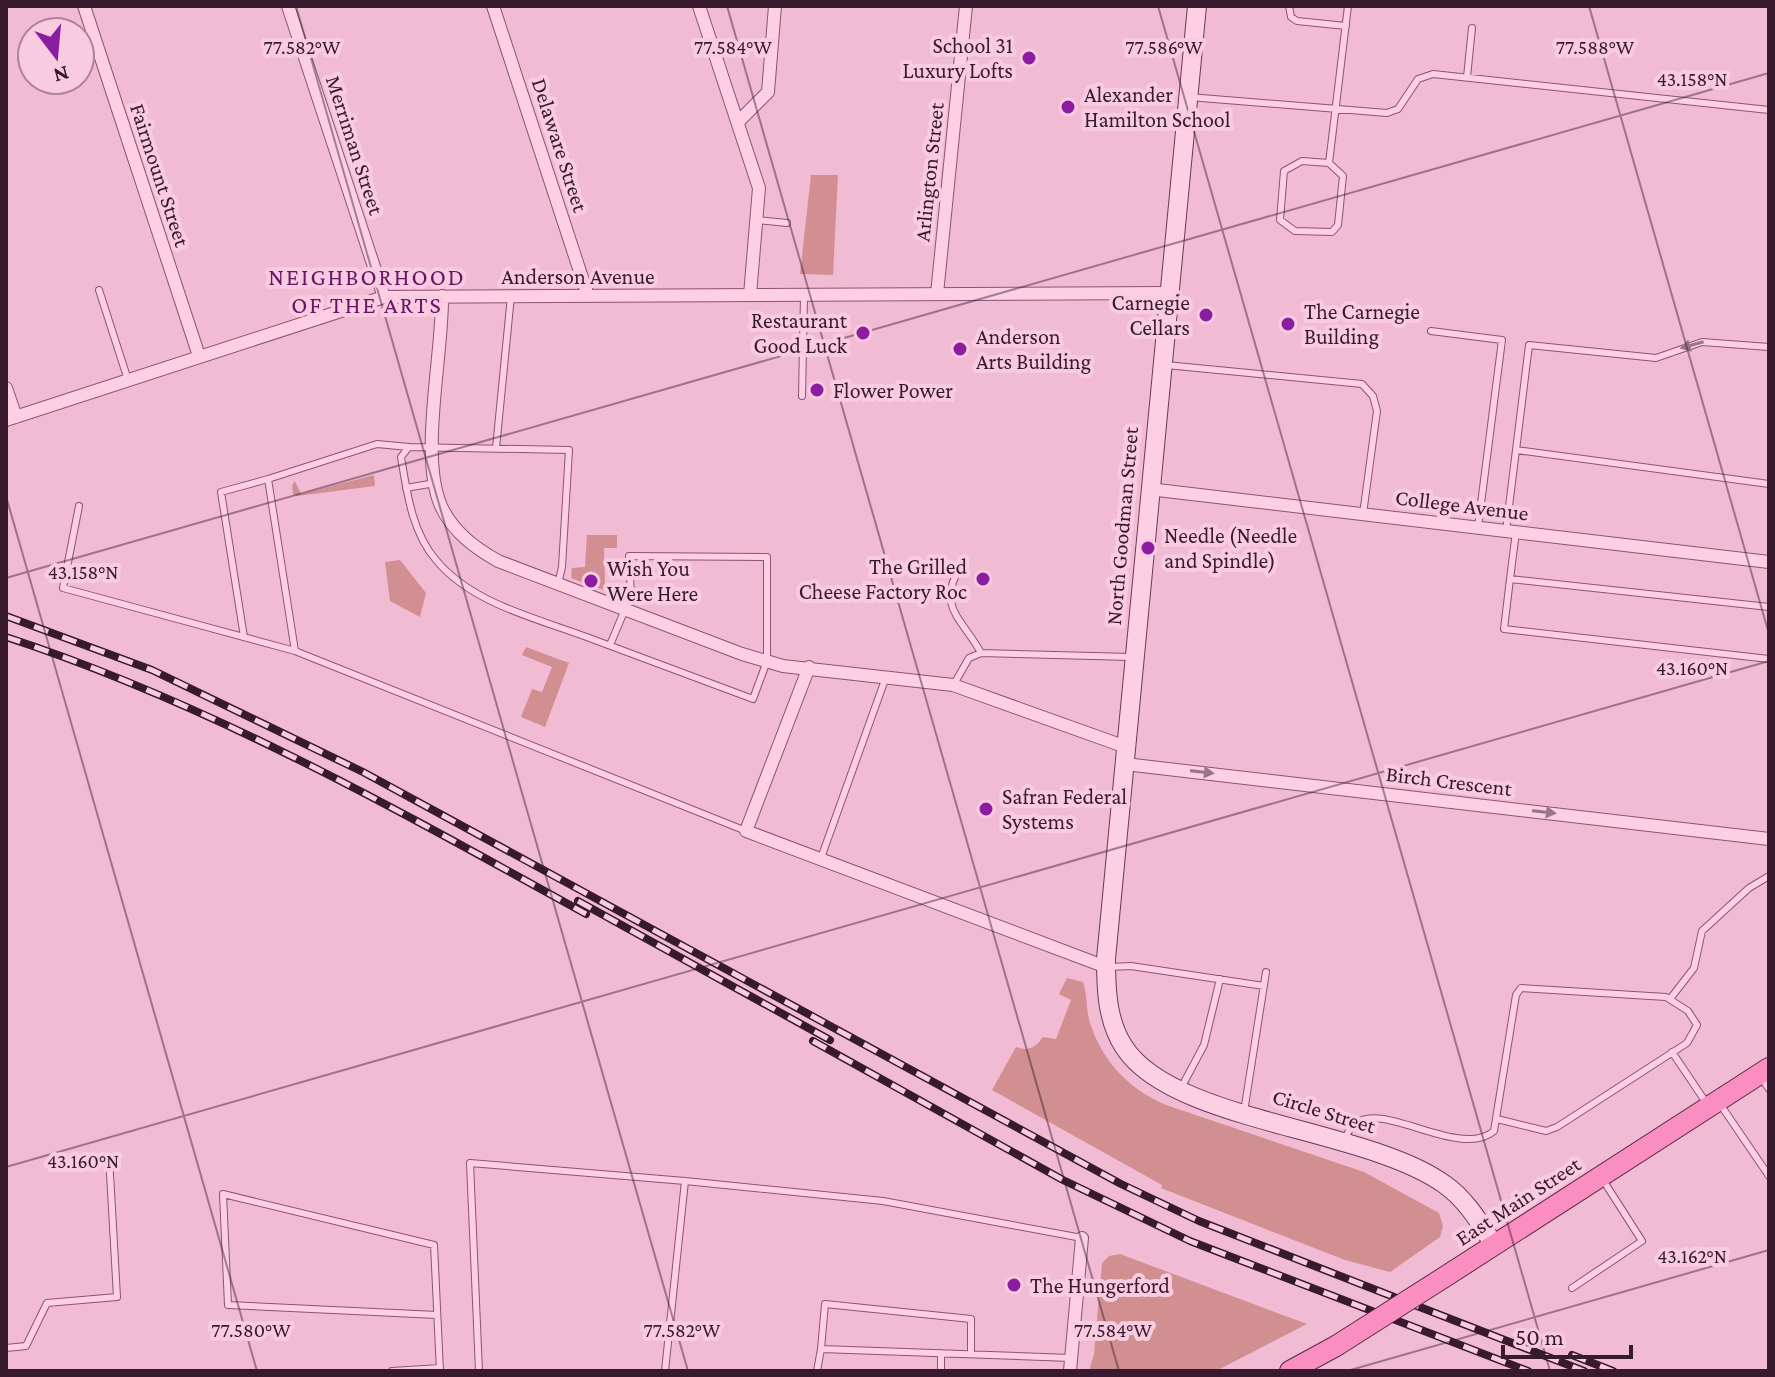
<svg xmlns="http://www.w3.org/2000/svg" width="1775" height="1377" viewBox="0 0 1775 1377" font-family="'Crimson Pro',serif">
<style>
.green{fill:#d18f91}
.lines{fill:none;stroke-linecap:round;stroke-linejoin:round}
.lane-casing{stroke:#8b5376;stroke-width:8}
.street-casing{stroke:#8b5376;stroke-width:14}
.secondary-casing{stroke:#6c375a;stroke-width:20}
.primary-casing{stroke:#582949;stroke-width:22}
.lane{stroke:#fccfe3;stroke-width:6}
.street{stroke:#fccfe3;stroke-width:12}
.secondary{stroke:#fccfe3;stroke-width:18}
.primary{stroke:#fa8ec0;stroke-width:20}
.rail-casing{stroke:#381a2e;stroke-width:8}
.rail{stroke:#f9cbe0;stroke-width:5;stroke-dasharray:15;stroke-linecap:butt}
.primary-bridge-casing{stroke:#582949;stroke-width:22;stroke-linecap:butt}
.primary-bridge{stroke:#fa8ec0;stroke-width:20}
.oneway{fill:#9a7488}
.ticks{fill:none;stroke:#381a2e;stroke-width:2;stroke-opacity:0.45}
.poi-dot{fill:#8b1ea0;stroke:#f9cbe0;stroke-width:3}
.labels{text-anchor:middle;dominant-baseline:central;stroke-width:8;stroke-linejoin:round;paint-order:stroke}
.poi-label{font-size:22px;fill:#381a2e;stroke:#f9cbe0;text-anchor:start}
.street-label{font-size:22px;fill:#381a2e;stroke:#f9cbe0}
.neighbourhood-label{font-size:24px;letter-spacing:2px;fill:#691565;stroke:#f9cbe0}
.ticks-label{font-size:20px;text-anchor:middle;fill:#381a2e;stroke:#f9cbe0;stroke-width:8;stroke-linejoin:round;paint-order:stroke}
</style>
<rect width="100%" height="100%" fill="#f2bbd4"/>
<!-- green -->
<path class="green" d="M811 175H838L833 275 800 274Z
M374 475 375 486 297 496 293 494 292 485 295 481 301 494Z
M587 535H617V548H604L605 584H617V593L614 594 571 578 572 568 585 567Z
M400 560 426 593 420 617 390 601 385 562Z
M526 647 569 663 545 727 521 717 532 689 542 692 552 667 522 655Z
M1067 978 1083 982C1087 993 1086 1007 1089 1019 1100 1059 1128 1089 1166 1105L1364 1172 1439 1213 1443 1226 1440 1237 1390 1272 1345 1260 1161 1188 1162 1185 992 1090 1016 1047C1029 1052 1036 1047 1043 1037L1056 1039 1071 1000 1059 994Z
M1120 1254 1307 1324 1216 1371H1089L1094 1354 1102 1263 1109 1256Z"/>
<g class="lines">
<defs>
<path id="lane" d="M1289 6 1291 17 1297 21 1346 26
M1467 77 1472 28
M1189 97 1387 113 1398 109 1418 79 1433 74 1769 110
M1302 161 1329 163 1343 176 1338 225 1332 232 1295 231 1280 220 1284 171Z
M1329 163 1348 6
M756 220 787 223
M99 290 128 380
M1431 331 1502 340 1478 527
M1166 365 1362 384 1373 396 1377 411 1363 514
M802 396 804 296
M409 447 377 444 268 479 295 651 746 831
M496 448 511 296
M1516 450 1769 484
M406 488 435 483
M79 506 63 588 295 651
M1506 531 1529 345 1656 358 1702 342 1769 347
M1516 532 1510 579 1769 607
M961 566C935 607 963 619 981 653
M1510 579 1504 629 1769 659
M558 584 562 567 569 450 409 447 401 457C407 493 412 532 436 560 473 605 540 619 592 639 646 659 699 679 753 699L767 661V557L629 556 631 595 610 645
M244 637 221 492 268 479
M954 684 969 658 981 653 1131 657
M821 858 886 677
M1110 967 1131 966 1264 986
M1670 999 1694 968 1702 931 1749 888 1769 876
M1672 1052 1707 1104
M1760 1076 1769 1089
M1181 1088 1204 1045 1220 979
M1720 1104 1769 1176
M1244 1112 1266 972
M1345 1139C1347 1134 1350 1127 1355 1124 1382 1100 1460 1160 1494 1131L1516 995 1521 988 1666 997 1688 1011 1697 1025 1687 1043 1557 1127 1546 1131 1497 1119
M1572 1288 1642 1241 1603 1180
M437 1315 228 1305 223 1194 434 1245 440 1371
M6 1348 26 1346 47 1303 117 1297 109 1156
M821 1349 825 1304 971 1319V1354
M392 1371 440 1368
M479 1371 470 1163 685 1181
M665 1371 685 1181 883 1201 1082 1238
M817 1371 821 1349 1071 1358
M941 1371V1353"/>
<path id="street" d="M84 6 199 356
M288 6 384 297
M493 6 588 296
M699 6 759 188 750 295
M738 122 768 92 775 6
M937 294 966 6
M442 296C443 354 419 456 441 506 453 532 475 548 498 561L742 654 783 666 953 685 1126 747
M6 388 16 417
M6 420 384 297 1169 293
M1149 489 1769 562
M809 667 746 831 1106 967
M1125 764 1769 839
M1070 1371 1082 1238"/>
<path id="secondary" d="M1197 6 1106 959C1106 989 1107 1021 1124 1047 1172 1122 1366 1128 1444 1184 1466 1199 1480 1223 1494 1245"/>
<path id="primary" d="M1443 1278 1769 1068
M1290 1371 1336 1346"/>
</defs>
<!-- lane casing -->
<use href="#lane" class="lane-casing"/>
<!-- street casing -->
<use href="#street" class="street-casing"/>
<!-- secondary casing -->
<use href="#secondary" class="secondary-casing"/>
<!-- primary casing -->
<use href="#primary" class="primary-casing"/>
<!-- lane -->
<use href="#lane" class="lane"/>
<!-- street -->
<use href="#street" class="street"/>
<!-- secondary -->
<use href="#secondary" class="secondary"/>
<!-- primary -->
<use href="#primary" class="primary"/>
<defs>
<path id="rail" d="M6 616 152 670 363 772 1121 1184 1199 1221 1584 1371
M6 637C211 704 398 810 586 914
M578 901 830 1040
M813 1041 1063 1180 1190 1241 1528 1371
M1572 1355 1613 1371"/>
</defs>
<!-- rail casing -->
<use href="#rail" class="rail-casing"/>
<!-- rail -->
<use href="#rail" class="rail"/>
<defs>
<path id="primary-bridge" d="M1336 1346 1443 1278"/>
</defs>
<!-- primary-bridge casing -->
<use href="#primary-bridge" class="primary-bridge-casing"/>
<!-- primary-bridge -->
<use href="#primary-bridge" class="primary-bridge"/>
</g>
<!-- one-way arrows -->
<defs><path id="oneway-solid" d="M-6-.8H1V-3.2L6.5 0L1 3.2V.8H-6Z" transform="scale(2)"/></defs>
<g class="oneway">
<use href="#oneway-solid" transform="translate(1692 345) rotate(164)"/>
<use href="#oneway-solid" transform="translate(1202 772) rotate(7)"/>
<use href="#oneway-solid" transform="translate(1544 812) rotate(7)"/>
</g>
<!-- ticks -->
<path class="ticks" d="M296 6 688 1371M727 6 1119 1371M1158 6 1550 1371M1589 6 1769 634M6 496 257 1371M6 578 1769 73M6 1167 1769 661M1347 1371 1769 1250"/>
<!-- markers -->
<g class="poi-dot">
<circle cx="1029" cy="58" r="8"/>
<circle cx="1068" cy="107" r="8"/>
<circle cx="1206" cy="315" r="8"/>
<circle cx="1288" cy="324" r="8"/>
<circle cx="863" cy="333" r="8"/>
<circle cx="960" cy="349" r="8"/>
<circle cx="817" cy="390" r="8"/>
<circle cx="1148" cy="548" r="8"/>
<circle cx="983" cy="579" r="8"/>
<circle cx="591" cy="581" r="8"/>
<circle cx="986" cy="809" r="8"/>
<circle cx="1014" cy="1285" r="8"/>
</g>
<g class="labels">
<!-- poi labels -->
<g class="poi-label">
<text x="1013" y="45" text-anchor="end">School 31<tspan x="1013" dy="25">Luxury Lofts</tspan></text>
<text x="1084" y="94">Alexander<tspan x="1084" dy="25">Hamilton School</tspan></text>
<text x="1190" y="302" text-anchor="end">Carnegie<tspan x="1190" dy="25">Cellars</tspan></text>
<text x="1304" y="311">The Carnegie<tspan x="1304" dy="25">Building</tspan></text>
<text x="847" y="320" text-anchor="end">Restaurant<tspan x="847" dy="25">Good Luck</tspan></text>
<text x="976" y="336">Anderson<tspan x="976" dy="25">Arts Building</tspan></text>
<text x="833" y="390">Flower Power</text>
<text x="1164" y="535">Needle (Needle<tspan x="1164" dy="25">and Spindle)</tspan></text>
<text x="967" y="566" text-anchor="end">The Grilled<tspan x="967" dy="25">Cheese Factory Roc</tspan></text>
<text x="607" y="568">Wish You<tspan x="607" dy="25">Were Here</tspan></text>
<text x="1002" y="796">Safran Federal<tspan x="1002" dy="25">Systems</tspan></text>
<text x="1030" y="1285">The Hungerford</text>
</g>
<!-- street labels -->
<g class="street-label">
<text transform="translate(355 145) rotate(72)">Merriman Street</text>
<text transform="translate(560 145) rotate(72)">Delaware Street</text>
<text transform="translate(929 172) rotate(-84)">Arlington Street</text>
<text transform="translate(160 175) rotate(72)">Fairmount Street</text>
<text x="578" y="276">Anderson Avenue</text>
<text transform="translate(1462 505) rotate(7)">College Avenue</text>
<text transform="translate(1122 526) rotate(-85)">North Goodman Street</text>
<text transform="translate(1449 781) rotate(7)">Birch Crescent</text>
<text transform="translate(1324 1111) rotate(17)">Circle Street</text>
<text transform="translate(1518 1201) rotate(-33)">East Main Street</text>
</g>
<!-- neighbourhood labels -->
<g class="neighbourhood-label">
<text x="367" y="276">NEIGHBORHOOD<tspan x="367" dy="28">OF THE ARTS</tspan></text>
</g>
</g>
<g class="ticks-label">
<text x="302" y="54">77.582°W</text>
<text x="733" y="54">77.584°W</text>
<text x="1164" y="54">77.586°W</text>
<text x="1595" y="54">77.588°W</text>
<text x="1692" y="86">43.158°N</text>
<text x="83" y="579">43.158°N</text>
<text x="1692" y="675">43.160°N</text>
<text x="83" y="1168">43.160°N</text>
<text x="1692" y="1263">43.162°N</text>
<text x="251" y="1337">77.580°W</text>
<text x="682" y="1337">77.582°W</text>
<text x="1113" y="1337">77.584°W</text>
</g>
<!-- border -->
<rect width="1775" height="1377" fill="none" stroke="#381a2e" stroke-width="16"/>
<!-- north arrow -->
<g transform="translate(56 56) rotate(164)"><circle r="38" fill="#f9cbe0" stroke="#ac8499" stroke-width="2"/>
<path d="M0-6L14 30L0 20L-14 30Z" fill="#8b1ea0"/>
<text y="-12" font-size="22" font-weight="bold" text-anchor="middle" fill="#381a2e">N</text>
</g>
<!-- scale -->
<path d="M1503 1345v12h128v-12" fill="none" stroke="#381a2e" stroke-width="4"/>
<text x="1515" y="1345" font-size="24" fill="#381a2e" stroke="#f9cbe0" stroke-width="6" paint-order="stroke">50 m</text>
</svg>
